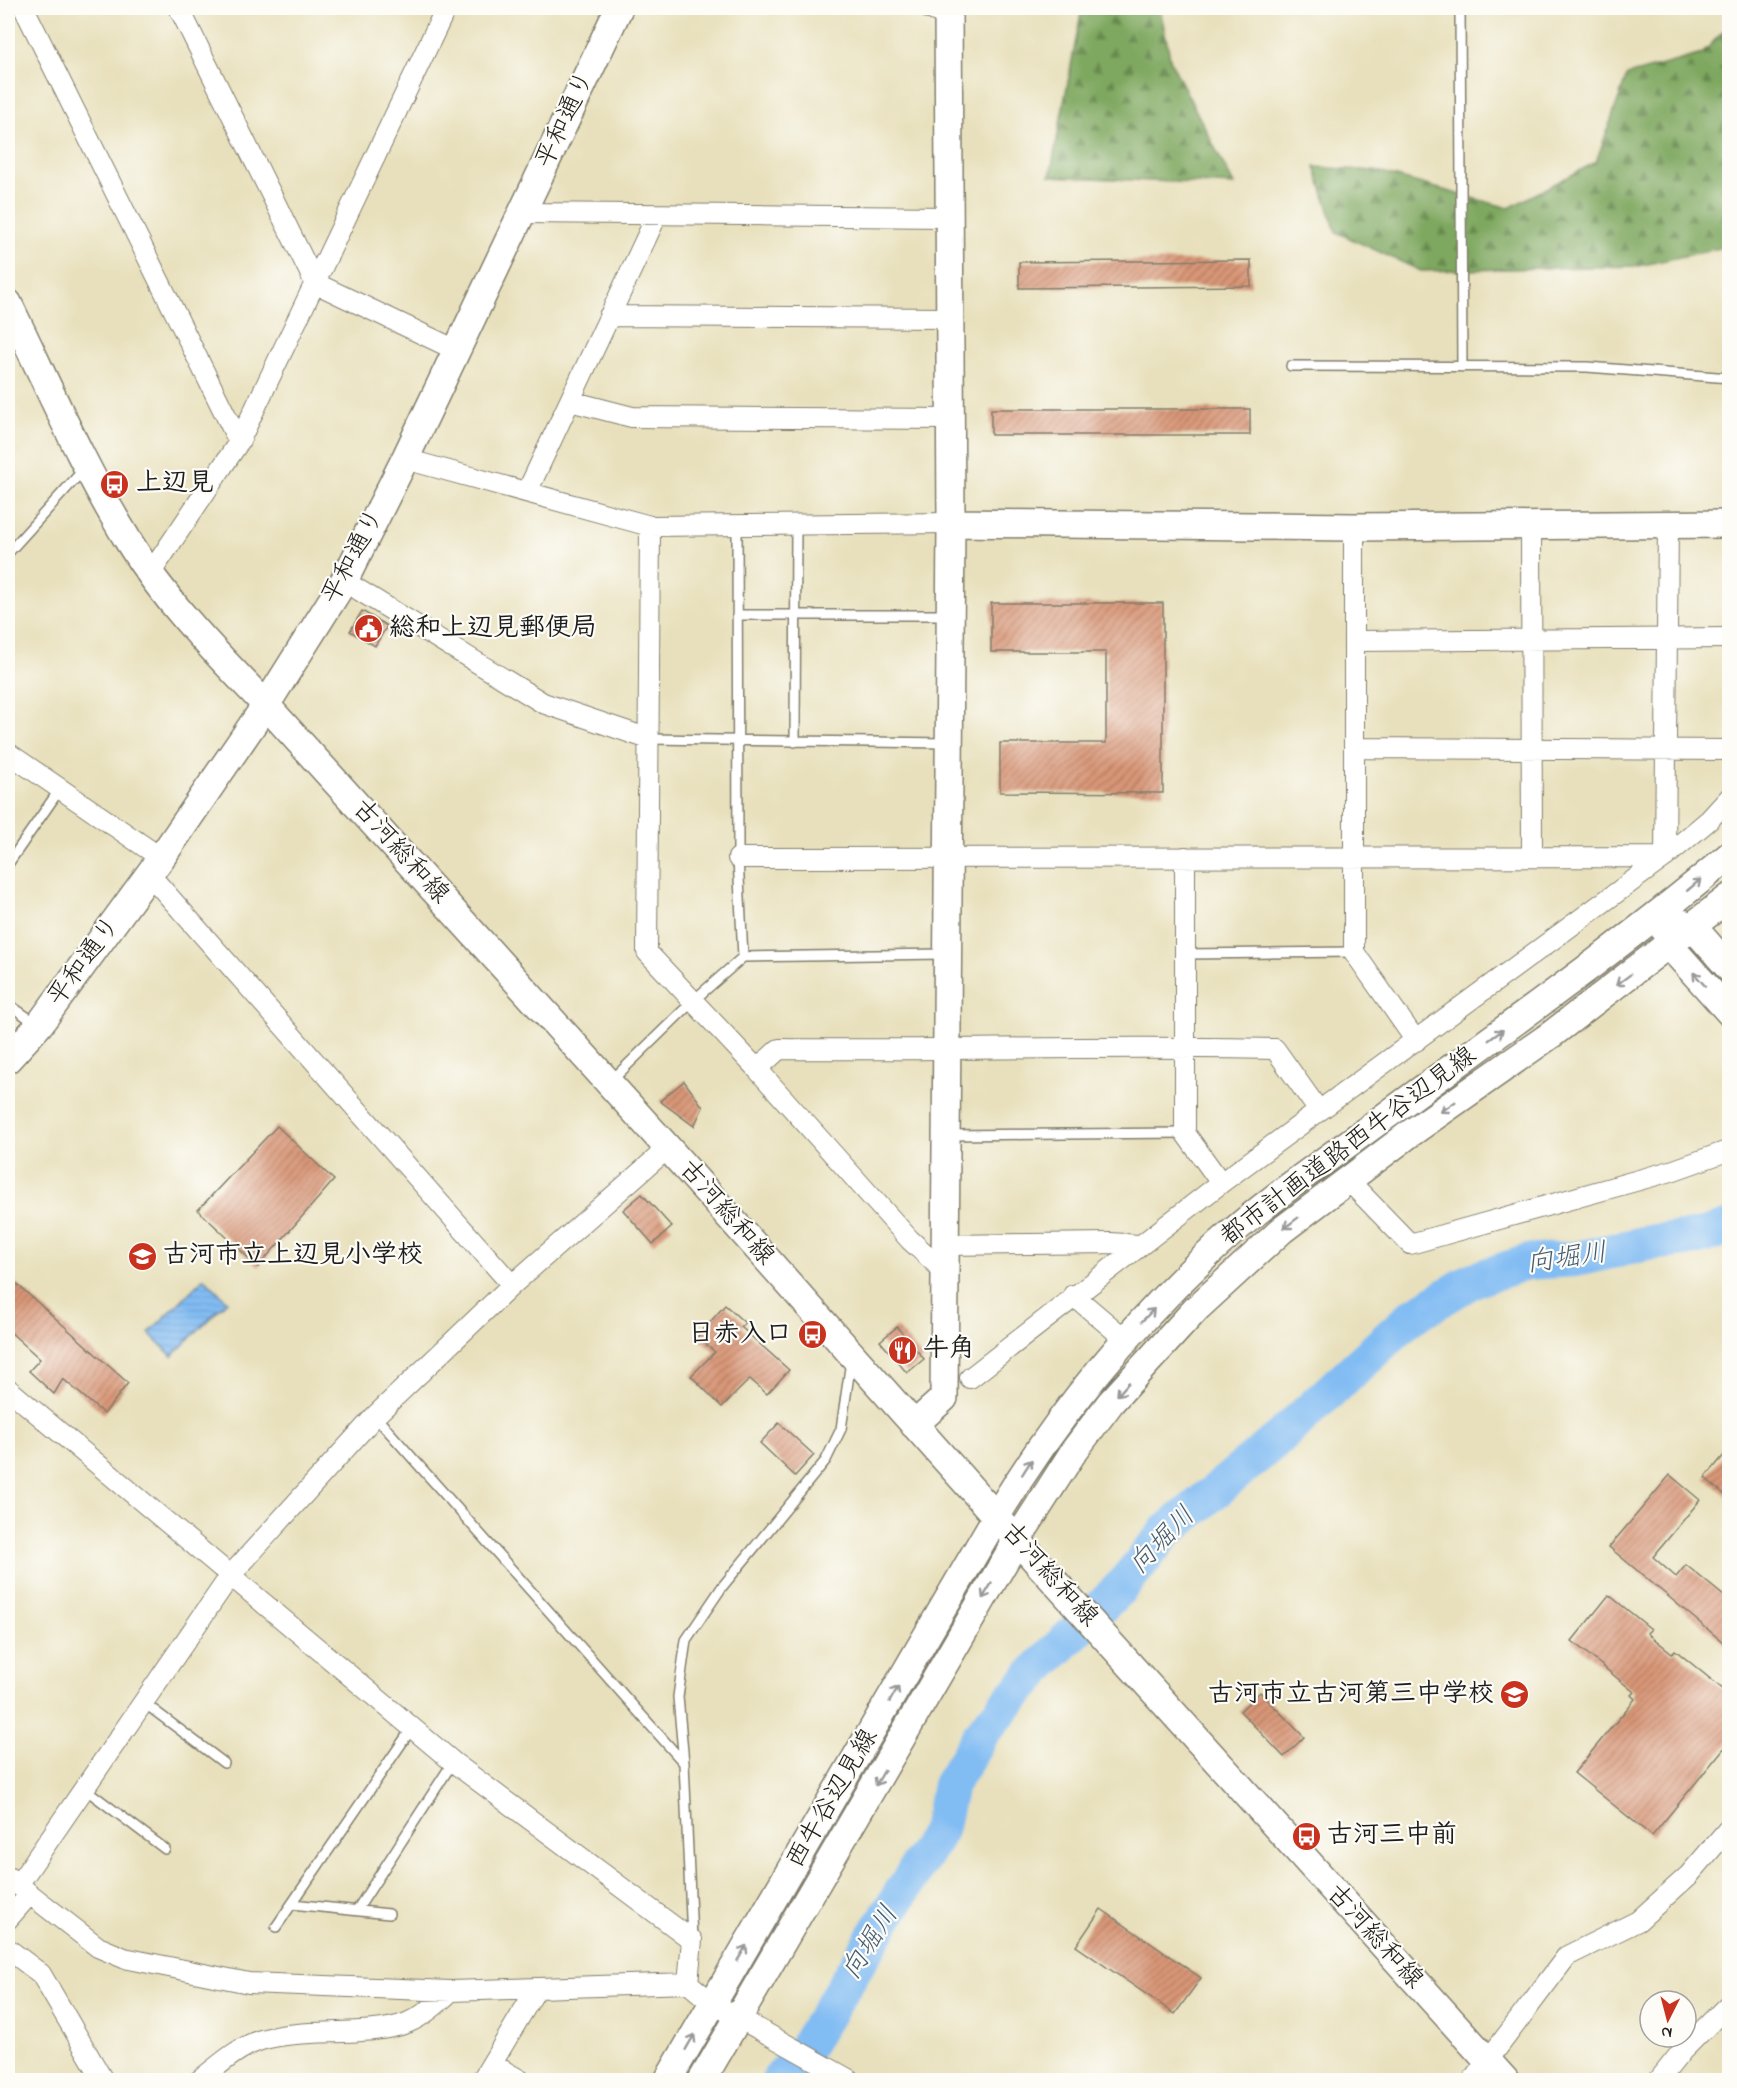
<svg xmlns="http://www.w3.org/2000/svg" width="1737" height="2088" viewBox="0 0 1737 2088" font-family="'Indie Flower','Klee One',sans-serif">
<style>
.forest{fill:url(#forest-firs);stroke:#4d623e;stroke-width:1.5}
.water{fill:url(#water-rules);stroke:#4e6c88;stroke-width:1.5}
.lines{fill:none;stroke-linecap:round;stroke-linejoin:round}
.river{stroke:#81bcf3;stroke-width:36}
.building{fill:url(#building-hatch)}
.lane-casing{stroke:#827e6c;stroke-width:12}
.street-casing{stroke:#827e6c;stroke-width:22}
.secondary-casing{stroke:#827e6c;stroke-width:30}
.lane{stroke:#fff;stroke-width:9}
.street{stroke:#fff;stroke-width:20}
.secondary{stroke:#fff;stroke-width:27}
.oneway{stroke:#999}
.labels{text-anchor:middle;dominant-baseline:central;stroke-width:4.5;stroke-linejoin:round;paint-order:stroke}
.street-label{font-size:26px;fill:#1c1c1c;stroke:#fdfcf7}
.poi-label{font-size:26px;font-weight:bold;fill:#1c1c1c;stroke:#fdfcf7;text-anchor:start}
.water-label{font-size:27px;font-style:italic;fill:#445c72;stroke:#fdfcf7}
</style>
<defs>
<pattern id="forest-firs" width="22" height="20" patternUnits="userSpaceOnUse" patternTransform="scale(1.5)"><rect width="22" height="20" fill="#7ea75f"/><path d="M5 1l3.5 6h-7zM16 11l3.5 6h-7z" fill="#66874e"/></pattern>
<pattern id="water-rules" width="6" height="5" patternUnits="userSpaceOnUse" patternTransform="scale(1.5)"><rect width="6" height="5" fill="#81bcf3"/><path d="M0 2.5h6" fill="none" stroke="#6fa1d0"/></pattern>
<pattern id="building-hatch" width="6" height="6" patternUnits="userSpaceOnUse" patternTransform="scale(1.5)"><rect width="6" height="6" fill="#d99677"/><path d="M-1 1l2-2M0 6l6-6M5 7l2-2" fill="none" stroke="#af7a61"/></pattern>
</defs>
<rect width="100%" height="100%" fill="#fdfcf7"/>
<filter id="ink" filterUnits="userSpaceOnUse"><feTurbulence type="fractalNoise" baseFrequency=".0167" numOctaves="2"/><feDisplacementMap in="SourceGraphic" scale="12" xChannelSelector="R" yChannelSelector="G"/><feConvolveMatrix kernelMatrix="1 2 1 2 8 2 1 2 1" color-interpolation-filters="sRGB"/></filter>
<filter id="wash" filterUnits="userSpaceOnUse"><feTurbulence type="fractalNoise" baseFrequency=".008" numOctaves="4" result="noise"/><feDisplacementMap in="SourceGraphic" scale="24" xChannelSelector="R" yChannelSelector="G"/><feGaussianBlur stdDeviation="1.35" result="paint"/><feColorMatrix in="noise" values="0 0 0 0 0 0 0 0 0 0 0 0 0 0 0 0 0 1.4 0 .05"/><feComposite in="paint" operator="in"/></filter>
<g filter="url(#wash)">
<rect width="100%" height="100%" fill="#e8e0bc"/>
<!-- forest -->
<path class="forest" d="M1082 8H1160L1171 62 1234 185 1050 176Z
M1729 25V246L1639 266 1421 271 1336 232 1315 167 1375 171 1509 208 1596 162 1627 75 1702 54Z"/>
<!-- water -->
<path class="water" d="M204 1278 227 1301 172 1356 149 1333Z"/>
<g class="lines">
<!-- river -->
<path class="river" d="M779 2080 803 2052 940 1830 950 1785 983 1731 1043 1663 1121 1587 1166 1532 1280 1437 1411 1317 1473 1280 1528 1262 1576 1259 1648 1243 1695 1238 1730 1227"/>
</g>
<g id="blocks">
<!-- building -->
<path class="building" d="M1251 260V286L1019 288V262Z
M991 409H1250V435H991Z
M991 603H1163V793L1000 792V743H1106V652H991Z
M362 611 387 626 375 646 350 631Z
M684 1081 703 1107 694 1126 660 1101Z
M277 1126 334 1180 258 1267 198 1210Z
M642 1194 672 1227 653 1244 623 1210Z
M8 1276 128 1383 104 1414 63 1379 54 1394 29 1371 40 1359 8 1330Z
M725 1305 745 1323 741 1327 789 1370 767 1394 750 1379 722 1407 691 1376 715 1352 697 1337Z
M897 1327 924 1359 907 1373 880 1341Z
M779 1423 814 1455 795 1476 760 1443Z
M1730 1448V1499L1705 1478Z
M1670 1475 1700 1500 1653 1557 1676 1577 1686 1565 1730 1601V1648L1609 1547Z
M1609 1595 1651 1629 1647 1633 1672 1653 1675 1650 1730 1695V1741L1652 1836 1574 1773 1635 1699 1631 1695 1634 1692 1572 1641Z
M1260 1692 1304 1737 1284 1757 1240 1711Z
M1101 1909 1201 1978 1175 2014 1076 1946Z"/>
</g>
</g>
<g filter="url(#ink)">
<use href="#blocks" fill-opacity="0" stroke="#827e6c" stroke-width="1.5"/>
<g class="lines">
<defs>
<path id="lane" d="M1460 8 1462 367
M1291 366 1587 367 1730 378
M737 525 738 858 743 957
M8 553 85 468
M737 615H948
M649 739 947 743
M795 742 796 524
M8 864 60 789
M1185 954 1354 952
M8 1004 37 1024
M611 1081 694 1000 743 957 944 954
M948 1135 1185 1133
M375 1416 684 1763
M143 1702 224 1763
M84 1788 165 1849
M292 1904 389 1914
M357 1910 453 1762
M276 1927 412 1728
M692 1939 684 1763 678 1697 686 1640 722 1587 826 1460 841 1429 851 1361"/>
<path id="street" d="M24 8 239 442
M179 8 315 283 456 350
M928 8 948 17
M521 213 948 217
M609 316 949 318
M570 401 632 417 949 419
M405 459 650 526 951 523
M527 492 657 215
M1531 525 1532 857
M650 526 647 952 757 1069 910 1240 944 1271
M1354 527V952L1416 1041
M150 574 239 442 446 8
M344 581 543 703 649 739
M1355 641 1730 638
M1355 748 1730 750
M8 753 161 858
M1185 857V1133L1221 1183
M738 858 1665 857 1668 524
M149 874 512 1285
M757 1069 779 1049C944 1051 1109 1045 1275 1049L1319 1111
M1348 1180 1410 1244 1671 1171 1730 1150
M944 1245 1111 1243 1138 1245
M1073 1295 1125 1339
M970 1378 1221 1183 1665 857 1709 820 1730 797
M8 1389 453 1762 692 1940 688 1983
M8 1877 98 1947 124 1958 249 1983 451 1991 688 1983 712 2003 850 2080
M18 1885 230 1576 375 1416 512 1285 668 1148
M8 1919 30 1894
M8 1949 41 1974 103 2080
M492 2064 520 2080
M200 2080C218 2066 238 2047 261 2040 305 2027 367 2038 407 2023 424 2016 438 2003 451 1991
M482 2080 537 1988
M1473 2080 1567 1956 1638 1921 1689 1875 1730 1827
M1659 2080 1682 2051 1730 2003"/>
<path id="secondary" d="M8 303C47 383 82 466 129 542 166 603 217 654 266 705L668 1148 1017 1540 1505 2080
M951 523 1354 527 1730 524
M1677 921 1693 927 1730 969
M1664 927 1669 945 1730 1013
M8 1059 39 1025 161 858 266 705 344 581 405 459 619 8
M914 1425 944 1398 951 523 948 8
M668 2080 996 1517C1058 1413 1131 1325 1220 1243 1271 1197 1328 1159 1383 1118 1500 1032 1619 949 1730 855
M702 2080 1017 1540 1074 1451 1111 1402 1197 1308 1282 1230 1408 1135 1552 1034 1730 897"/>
</defs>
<!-- lane casing -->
<use href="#lane" class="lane-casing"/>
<!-- street casing -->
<use href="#street" class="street-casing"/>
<!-- secondary casing -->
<use href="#secondary" class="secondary-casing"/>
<!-- lane -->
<use href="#lane" class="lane"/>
<!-- street -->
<use href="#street" class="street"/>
<!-- secondary -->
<use href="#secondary" class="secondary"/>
</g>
<!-- one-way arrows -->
<defs><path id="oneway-shaft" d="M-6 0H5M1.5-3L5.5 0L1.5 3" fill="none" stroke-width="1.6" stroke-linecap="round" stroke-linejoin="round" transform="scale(1.5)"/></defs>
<g class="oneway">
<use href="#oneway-shaft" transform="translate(1694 885) rotate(-40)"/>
<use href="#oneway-shaft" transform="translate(1699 979) rotate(-132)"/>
<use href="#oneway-shaft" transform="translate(1623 980) rotate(143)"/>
<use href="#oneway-shaft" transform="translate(1496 1035) rotate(-36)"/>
<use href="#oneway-shaft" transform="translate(1448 1107) rotate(145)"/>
<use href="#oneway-shaft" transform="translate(1291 1223) rotate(143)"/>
<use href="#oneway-shaft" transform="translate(1148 1315) rotate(-46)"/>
<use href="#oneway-shaft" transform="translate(1123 1389) rotate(132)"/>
<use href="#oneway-shaft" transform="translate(1027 1467) rotate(-57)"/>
<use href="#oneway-shaft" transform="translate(987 1591) rotate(121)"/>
<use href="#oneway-shaft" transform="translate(894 1694) rotate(-60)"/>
<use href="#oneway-shaft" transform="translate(880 1778) rotate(120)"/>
<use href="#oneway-shaft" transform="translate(742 1953) rotate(-59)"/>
<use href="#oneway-shaft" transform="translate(690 2042) rotate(-60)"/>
</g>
</g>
<!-- icons -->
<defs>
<symbol id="bus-disc" viewBox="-11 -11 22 22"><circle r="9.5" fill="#c8321e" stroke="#fdfcf7"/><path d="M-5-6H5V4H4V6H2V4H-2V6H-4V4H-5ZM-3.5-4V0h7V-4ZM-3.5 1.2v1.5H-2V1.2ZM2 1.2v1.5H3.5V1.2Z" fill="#fff"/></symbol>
<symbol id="civic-disc" viewBox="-11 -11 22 22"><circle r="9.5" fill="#c8321e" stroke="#fdfcf7"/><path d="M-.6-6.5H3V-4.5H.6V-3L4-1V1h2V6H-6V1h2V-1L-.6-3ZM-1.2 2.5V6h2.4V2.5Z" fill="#fff"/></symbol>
<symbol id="school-disc" viewBox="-11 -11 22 22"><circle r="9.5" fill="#c8321e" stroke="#fdfcf7"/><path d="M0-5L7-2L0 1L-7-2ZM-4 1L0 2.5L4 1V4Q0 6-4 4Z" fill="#fff"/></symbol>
<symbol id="restaurant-disc" viewBox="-11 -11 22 22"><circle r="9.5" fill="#c8321e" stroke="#fdfcf7"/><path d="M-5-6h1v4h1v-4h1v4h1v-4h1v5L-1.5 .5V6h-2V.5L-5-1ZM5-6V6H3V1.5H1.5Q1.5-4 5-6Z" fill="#fff"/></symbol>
</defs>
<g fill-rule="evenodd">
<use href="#bus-disc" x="98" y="468" width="33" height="33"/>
<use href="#civic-disc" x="352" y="612" width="33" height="33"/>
<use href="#school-disc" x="126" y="1240" width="33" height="33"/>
<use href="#bus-disc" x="796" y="1318" width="33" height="33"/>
<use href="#restaurant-disc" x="886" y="1334" width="33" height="33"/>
<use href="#school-disc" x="1498" y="1678" width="33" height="33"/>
<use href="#bus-disc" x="1290" y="1820" width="33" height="33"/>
</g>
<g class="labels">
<!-- street labels -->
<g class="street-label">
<text transform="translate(566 120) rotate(-65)">平和通り</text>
<text transform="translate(354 557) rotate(-62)">平和通り</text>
<text transform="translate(400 852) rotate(48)">古河総和線</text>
<text transform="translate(85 962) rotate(-54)">平和通り</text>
<text transform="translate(1349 1147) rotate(-37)">都市計画道路西牛谷辺見線</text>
<text transform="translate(726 1213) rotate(49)">古河総和線</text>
<text transform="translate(1049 1575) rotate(48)">古河総和線</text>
<text transform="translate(833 1799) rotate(-60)">西牛谷辺見線</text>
<text transform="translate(1374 1937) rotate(48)">古河総和線</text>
</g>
<!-- poi labels -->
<g class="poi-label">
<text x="136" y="484">上辺見</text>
<text x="389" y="629">総和上辺見郵便局</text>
<text x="163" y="1256">古河市立上辺見小学校</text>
<text x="792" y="1335" text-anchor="end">日赤入口</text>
<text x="923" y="1350">牛角</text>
<text x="1494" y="1695" text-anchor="end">古河市立古河第三中学校</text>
<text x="1327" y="1836">古河三中前</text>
</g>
<!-- water labels -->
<g class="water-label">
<text transform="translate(1567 1259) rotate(-8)">向堀川</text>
<text transform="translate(1163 1541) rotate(-46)">向堀川</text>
<text transform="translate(871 1943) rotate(-58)">向堀川</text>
</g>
</g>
<!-- margin -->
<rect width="1737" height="2088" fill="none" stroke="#fdfcf7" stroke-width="30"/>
<!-- north arrow -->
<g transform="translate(1668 2019) rotate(186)"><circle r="28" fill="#fdfcf7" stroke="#a3a29f" stroke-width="1.5"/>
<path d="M0-4.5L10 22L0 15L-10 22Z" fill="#c8321e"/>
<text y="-9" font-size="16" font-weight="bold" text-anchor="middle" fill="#1c1c1c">N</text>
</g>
</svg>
